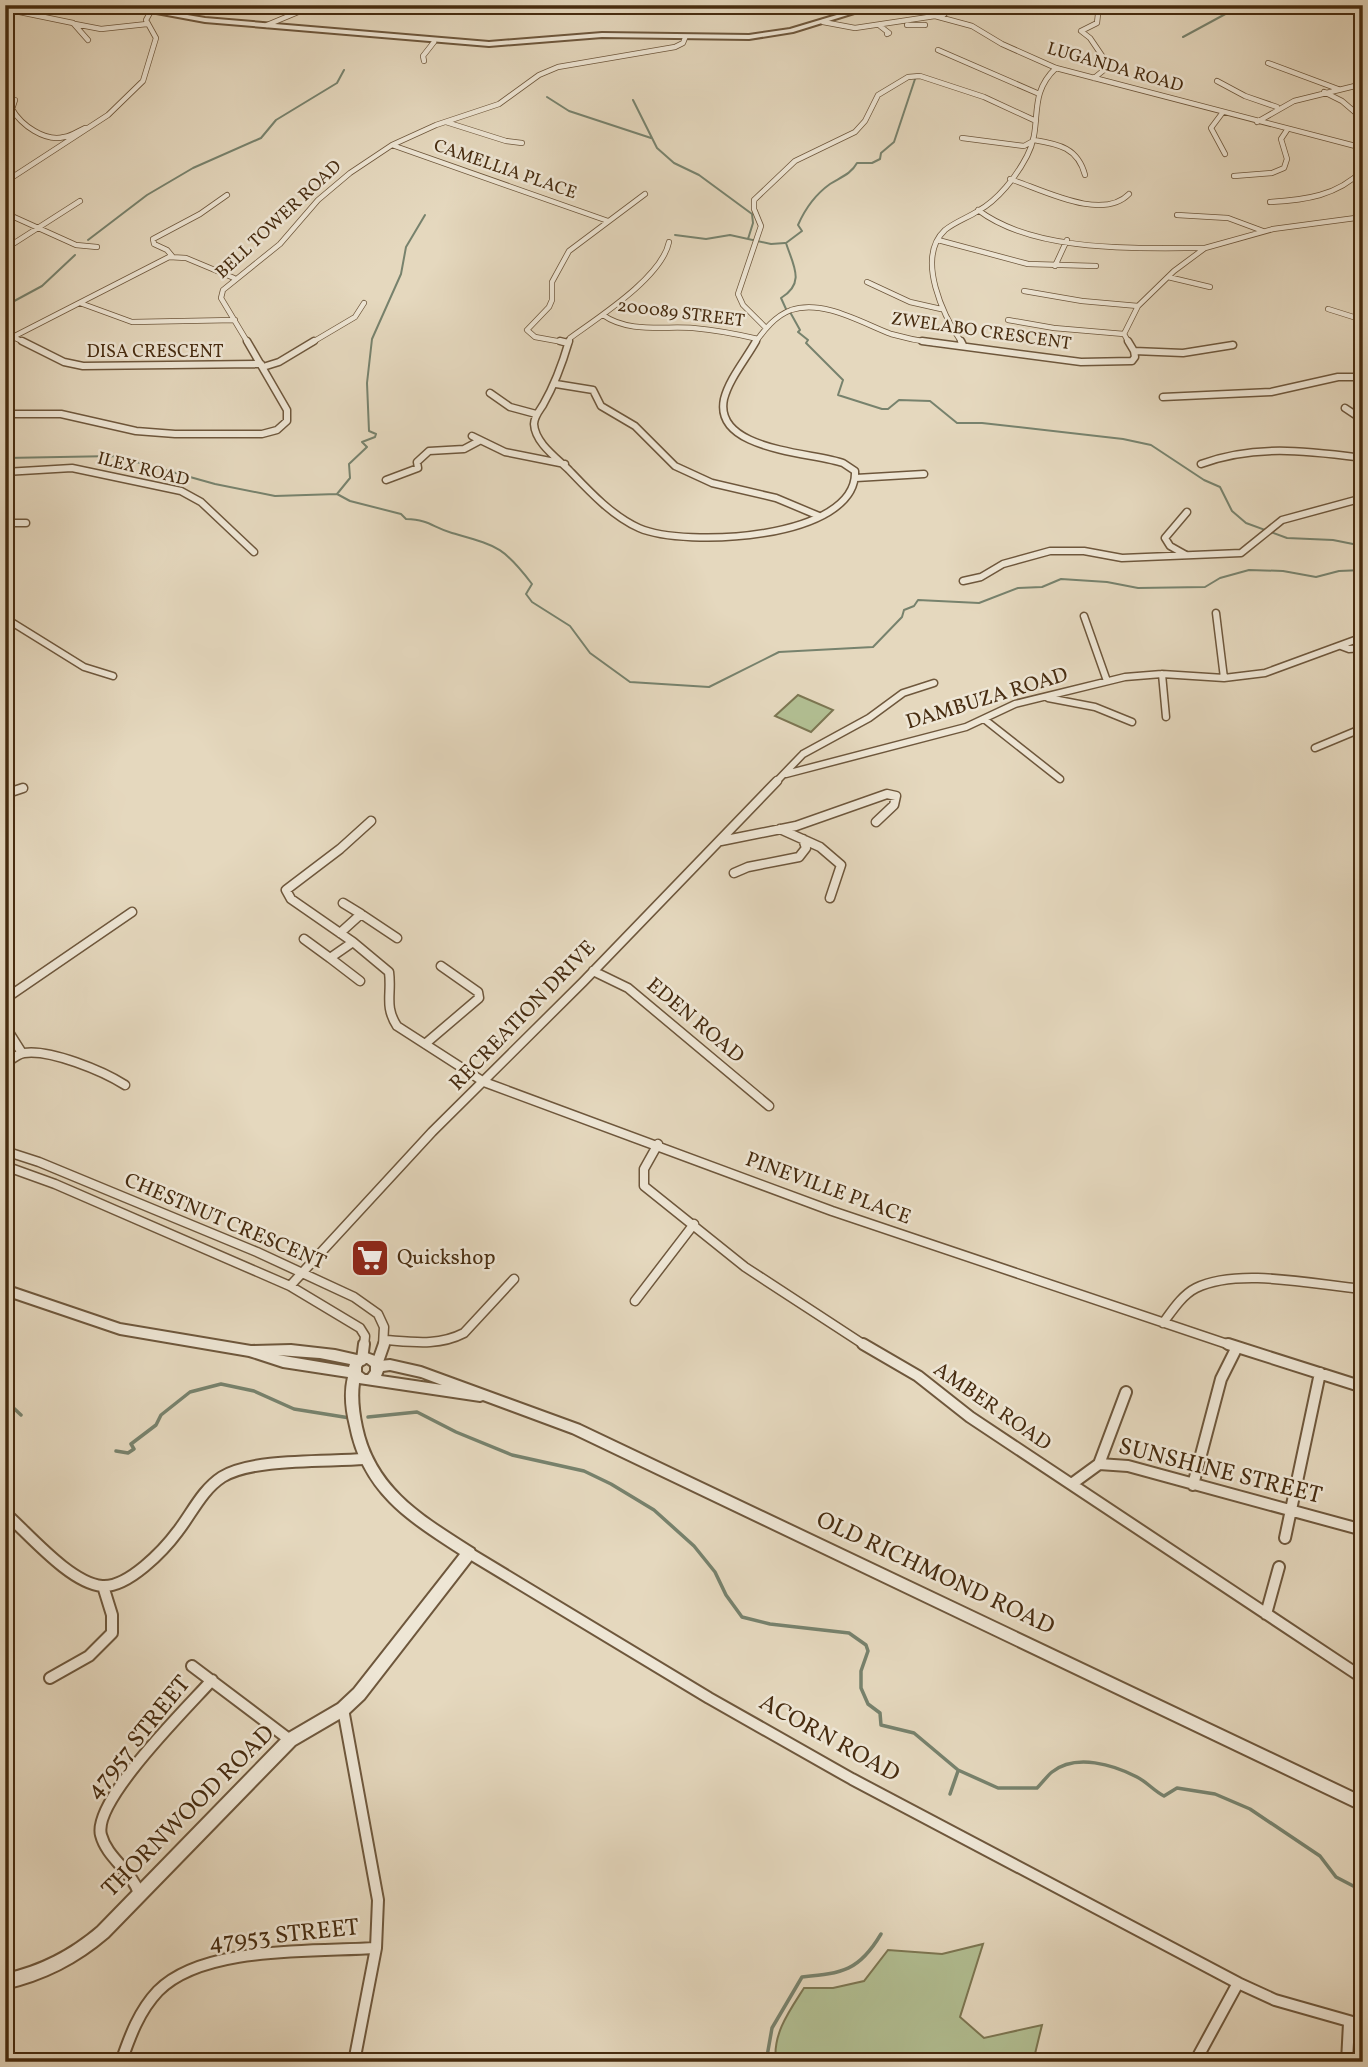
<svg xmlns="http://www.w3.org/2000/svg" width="1368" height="2067" viewBox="0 0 1368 2067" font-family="Vollkorn,serif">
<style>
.green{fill:#b2bf93;stroke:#7c7652;stroke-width:2}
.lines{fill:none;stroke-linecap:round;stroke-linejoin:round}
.stream-far1{stroke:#77826d;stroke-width:2}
.stream{stroke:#77826d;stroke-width:3.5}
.minor-far3-casing{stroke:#6e573c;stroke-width:6}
.minor-far2-casing{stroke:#6e573c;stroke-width:9}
.minor-far1-casing{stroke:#6e573c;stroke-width:11}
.minor-casing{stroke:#6e573c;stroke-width:14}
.tertiary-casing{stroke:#6e573c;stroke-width:4}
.minor-far3{stroke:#eee6d5;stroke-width:4.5}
.minor-far2{stroke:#eee6d5;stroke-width:6}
.minor-far1{stroke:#eee6d5;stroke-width:8}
.minor{stroke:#eee6d5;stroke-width:10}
.tertiary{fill:#eee6d5;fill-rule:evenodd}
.labels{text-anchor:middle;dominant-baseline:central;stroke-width:5;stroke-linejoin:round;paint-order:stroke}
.far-street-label{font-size:18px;fill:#472c10;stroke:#eee6d5}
.street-label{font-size:21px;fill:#472c10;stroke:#eee6d5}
.poi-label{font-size:21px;fill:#472c10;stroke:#eee6d5;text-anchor:start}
.near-street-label{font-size:24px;fill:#472c10;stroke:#eee6d5}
</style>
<rect width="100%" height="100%" fill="#e5d8be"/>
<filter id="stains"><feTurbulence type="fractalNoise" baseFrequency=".00286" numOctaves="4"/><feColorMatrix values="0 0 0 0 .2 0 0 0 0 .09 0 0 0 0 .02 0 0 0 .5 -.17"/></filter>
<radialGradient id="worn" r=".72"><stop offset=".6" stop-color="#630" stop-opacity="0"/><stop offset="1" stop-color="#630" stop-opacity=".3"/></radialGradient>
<!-- green -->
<path class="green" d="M798 695 833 710 811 732 775 716Z
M983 1944 960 2017 984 2038 1042 2025 1033 2062H776C772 2034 790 2010 804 1988H833L864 1981 888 1950 942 1954Z"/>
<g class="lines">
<!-- stream-far1 -->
<path class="stream-far1" d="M1183 37 1242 5
M547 97 569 111 651 138
M633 100 657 148 674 163 699 175 752 214 753 223 748 239
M675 235 706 239 730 235 771 244 785 243
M88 240 147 195 193 168 261 138 276 120 337 83 344 70
M5 306 42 286 75 255
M786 309 781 298C806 283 793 265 786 243L802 231 798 225C805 209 816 194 830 184 841 177 851 174 857 163H872L880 159 881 153 894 142 915 79
M790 312 800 330 798 332 808 340 806 343 843 380 838 395 882 409H888L899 400 930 401 957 423H982L1123 439 1151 445 1204 480 1220 487 1232 511 1246 523 1287 538 1333 540 1363 546
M5 458 115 456 215 484 275 496 337 494 350 501 401 514 406 519C430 520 432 527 452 533 497 546 503 546 532 584L526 594 532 602 570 626 590 653 630 682 709 687 779 652 873 647 902 617 904 610 914 606 918 600 979 603 1018 588 1042 587 1061 579 1107 582 1138 588 1205 587 1220 578 1249 570 1283 571 1316 577 1339 571 1363 570
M337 494 350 478 349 464 367 447 362 442 375 437 376 434 369 431 367 383 372 339 401 274 406 247 425 215"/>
<!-- stream -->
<path class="stream" d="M5 1400 21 1415
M368 1417 417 1412 456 1432 512 1455 584 1471 611 1484 654 1510 694 1546 715 1572 726 1595 742 1617 770 1624 849 1633 866 1645 868 1651 861 1671V1688L868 1704 880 1713 881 1725 914 1733 958 1770 998 1788H1037C1042 1783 1047 1776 1052 1772 1076 1753 1114 1765 1137 1777 1147 1782 1154 1791 1164 1796L1177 1788 1215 1794 1250 1809 1320 1856 1336 1877 1359 1889 1363 1888
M116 1451 128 1453 134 1449 131 1444 156 1425 161 1415 190 1392 221 1384 254 1391 294 1409 350 1418
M950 1794 958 1771
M766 2062 772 2028 802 1977C843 1973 859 1971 881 1934"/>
<defs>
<path id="minor-far3" d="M343 5 366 12
M5 9 73 23 88 40
M941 17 954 5
M823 22 855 28 935 16 972 26 1002 44 1056 68 1363 148
M75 24 101 29 147 24
M267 25 315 5
M907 25H925
M880 26 889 33 887 34
M938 50 1037 93
M424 61 423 56 434 42
M1268 63 1338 89
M1094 78 1109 66 1090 38 1081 31 1097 23 1099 5
M1217 81 1245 96 1277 107
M1324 92 1342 101 1363 119
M15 100 12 109C21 125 45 142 64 137 72 136 78 131 85 128
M1223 112 1211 128 1225 154
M446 122 506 141 522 143
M1257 122 1294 101 1363 84
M962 138 1024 146 1033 141
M1034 140C1059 144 1078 148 1085 175
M392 145 608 221
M1234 176 1272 173 1284 168 1287 159 1281 139 1287 130
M1010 179C1041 189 1102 222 1129 194
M5 182 108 115 143 81 156 38 146 20 151 11
M1270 202C1305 200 1337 196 1363 170
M978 210C1035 253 1136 248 1205 248
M5 213 76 245 97 247
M1177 215 1228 218 1263 231
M938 240 1028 264 1096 266
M5 249 80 201
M172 256 167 250 154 244 153 239 200 214 227 195
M1055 266 1067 240
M1168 277 1210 287
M867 282 910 302 941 309
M1024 291 1082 301 1138 306
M80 303 132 322 235 320
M1328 309 1363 320
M603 315C628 333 664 326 693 328 715 330 737 334 758 339
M1008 320 1054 328 1124 334
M766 328 743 305 738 294 761 226 754 209V200L795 161 855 132 865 121 878 95 908 77 920 76 984 97 1036 121
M13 337 26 343
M5 341 169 257 186 258 234 278
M248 343 221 298 223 290 280 244 318 200 350 173 392 145 436 125 499 104 539 75 558 67 675 47 683 43 685 38
M311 343 355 317 364 303
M568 343 535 337 527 330 549 307 552 300V282L569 251 645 194
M569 343 570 338C599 317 662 277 669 242
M755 343C764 330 775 316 791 310 823 299 862 323 891 334 905 338 919 341 934 343
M962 343C944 317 915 258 945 230 955 222 967 218 978 211 998 200 1016 177 1027 156 1044 124 1026 96 1056 68
M1129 343 1124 334 1138 306 1174 271 1205 248 1273 229 1363 217"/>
<path id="minor-far2" d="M22 341 64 362 83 366 261 364
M560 341 568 343
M569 341C562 365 555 384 543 405 539 411 534 417 534 424 535 443 557 458 569 470 589 491 612 516 639 528 684 548 858 540 855 471L843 463C812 452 713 451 724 399 729 379 746 359 756 341
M922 341 1081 362 1132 361 1135 357 1134 351
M961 341 963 345
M1128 341 1134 351
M1134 351 1183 353 1233 345
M263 367 279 362 314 341
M556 384 593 390 601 406 635 426 675 466 712 483 776 498 819 516
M490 393 510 407 536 414
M1163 397 1271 392 1338 377H1363
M1345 408 1363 420
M5 414H61L136 431 175 434H262L277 430 287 421V410L247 341
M472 436 505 452 565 464
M1201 464C1255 444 1307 451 1363 458
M5 472 72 468 181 491 201 502 254 552
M856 478 924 474
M386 480 418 468 417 462 429 451 464 449 479 441
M5 523H26
M1186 555 1170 546 1165 538 1187 512
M963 581 981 577 1003 564 1050 551H1084L1122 558 1241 553 1282 520 1363 498
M1216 613 1224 678
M1084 616 1107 681
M5 618 84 667 113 676
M1341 646 1349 649 1363 648
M1162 674 1166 717
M1048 698 1095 707 1132 722
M984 719 1060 779
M1315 748 1363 728
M786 774 966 727 1015 704 1125 677 1162 674 1224 678 1265 673 1363 637
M776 782 803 754 869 718 903 693 934 683"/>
<path id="minor-far1" d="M5 794 23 788
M780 829 820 847 841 865 830 898
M721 841 796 826 887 794 896 796 894 805 876 822
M734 873 748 867 799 857 806 848 803 839
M343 903 361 914
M340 933 361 914 397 938
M304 939 330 958
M353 942 291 899 286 890 340 849 371 821
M593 971 628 988 769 1106
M360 981 330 958 353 942 389 972C392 994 384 1006 397 1026L484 1082 832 1211 1233 1346
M5 999 132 912
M5 1026 22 1053
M425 1044 479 998 478 992 441 966
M5 1064C11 1060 17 1054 24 1053 50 1049 103 1071 125 1085
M658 1144 644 1169V1186L745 1267 866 1346
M5 1151 39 1162 257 1252 354 1297 378 1314 384 1327 383 1346
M5 1166 55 1184 290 1286 360 1328 365 1336 364 1346
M290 1286 432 1132 583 982 777 781
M635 1301 694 1224
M1163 1323C1172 1311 1182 1295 1196 1288 1239 1267 1316 1285 1363 1289
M386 1340C413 1342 439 1346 464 1333L514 1279"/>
<path id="minor" d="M863 1344 918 1376 970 1417 1363 1678
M1228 1344 1363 1387
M362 1360 364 1344
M377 1364 384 1344
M1099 1464 1126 1392
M1073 1483 1099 1464 1128 1466 1363 1530
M1193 1485 1221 1379 1237 1347
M5 1513C29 1534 70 1583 102 1586 128 1588 164 1550 178 1531 192 1513 202 1490 222 1477 252 1458 327 1462 364 1459
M1285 1538 1320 1373
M469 1553 709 1698 852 1779 1238 1983 1275 2000 1363 2025
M1266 1614 1279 1567
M192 1666 290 1740
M1360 1676 1363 1661
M50 1678 89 1656 112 1633V1615L103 1586
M343 1709 378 1900 376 1948 354 2062
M139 1893C131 1870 107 1858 101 1835 92 1801 188 1707 212 1680
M121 2062C130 2036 139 2011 158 1991 203 1945 315 1952 376 1948
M1195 2062 1238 1983
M1347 2062 1349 2023"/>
<path id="tertiary" d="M113 5H128L205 18 489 42 602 33 749 35 790 29 870 5H880L793 32 749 39 602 37 489 46 205 22Z
M5 1285 120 1324 251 1346 291 1345 335 1350 357 1355 367 1353 375 1356 380 1361 390 1360 421 1367 580 1425 1363 1797V1811L572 1433 483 1400 480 1401 359 1383C357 1398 359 1413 362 1427 375 1489 424 1517 474 1549L475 1553 474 1557 364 1699 348 1714 295 1745 108 1937C78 1963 44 1980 5 1989V1974C41 1966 70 1951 98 1927L285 1735 338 1704 354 1689 460 1554C407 1520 363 1492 350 1426 346 1410 344 1394 348 1377L283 1367 249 1356 120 1334 5 1295ZM278 1355 320 1358 350 1364 349 1367ZM367 1363 371 1366V1371L368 1375H365L361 1372V1367L364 1363ZM390 1370 421 1377 442 1385 381 1376 383 1371Z"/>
</defs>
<!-- minor-far3 casing -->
<use href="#minor-far3" class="minor-far3-casing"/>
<!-- minor-far2 casing -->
<use href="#minor-far2" class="minor-far2-casing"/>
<!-- minor-far1 casing -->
<use href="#minor-far1" class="minor-far1-casing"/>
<!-- minor casing -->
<use href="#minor" class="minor-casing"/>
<!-- tertiary casing -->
<use href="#tertiary" class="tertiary-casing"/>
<!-- minor-far3 -->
<use href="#minor-far3" class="minor-far3"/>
<!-- minor-far2 -->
<use href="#minor-far2" class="minor-far2"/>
<!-- minor-far1 -->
<use href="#minor-far1" class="minor-far1"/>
<!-- minor -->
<use href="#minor" class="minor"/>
<!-- tertiary -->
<use href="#tertiary" class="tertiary"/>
</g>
<!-- icons -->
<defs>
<symbol id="supermarket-square" viewBox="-11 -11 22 22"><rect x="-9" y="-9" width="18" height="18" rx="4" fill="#8f2418" stroke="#eee6d5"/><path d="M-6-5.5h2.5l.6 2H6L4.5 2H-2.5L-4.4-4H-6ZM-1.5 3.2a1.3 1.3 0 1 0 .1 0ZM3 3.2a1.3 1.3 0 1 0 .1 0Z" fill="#fff"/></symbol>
</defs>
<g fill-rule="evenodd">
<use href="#supermarket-square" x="348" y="1236" width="44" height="44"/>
</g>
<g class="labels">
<!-- far-street labels -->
<g class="far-street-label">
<text transform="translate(1115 68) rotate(16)">LUGANDA ROAD</text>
<text transform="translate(505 170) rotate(19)">CAMELLIA PLACE</text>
<text transform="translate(279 220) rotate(-43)">BELL TOWER ROAD</text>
<text transform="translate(681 314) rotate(7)">200089 STREET</text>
<text transform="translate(981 332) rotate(8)">ZWELABO CRESCENT</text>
<text x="155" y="352">DISA CRESCENT</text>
<text transform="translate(143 470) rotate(14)">ILEX ROAD</text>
</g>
<!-- street labels -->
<g class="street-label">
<text transform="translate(987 699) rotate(-17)">DAMBUZA ROAD</text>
<text transform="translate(523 1016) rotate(-46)">RECREATION DRIVE</text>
<text transform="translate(695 1021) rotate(40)">EDEN ROAD</text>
<text transform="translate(828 1189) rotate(20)">PINEVILLE PLACE</text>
<text transform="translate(225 1222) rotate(23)">CHESTNUT CRESCENT</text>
<text transform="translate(992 1407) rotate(35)">AMBER ROAD</text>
</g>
<!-- poi labels -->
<g class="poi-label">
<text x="397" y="1258">Quickshop</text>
</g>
<!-- near-street labels -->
<g class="near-street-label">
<text transform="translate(1220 1472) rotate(14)">SUNSHINE STREET</text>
<text transform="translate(935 1574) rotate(25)">OLD RICHMOND ROAD</text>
<text transform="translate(139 1738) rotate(-51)">47957 STREET</text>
<text transform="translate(829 1739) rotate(29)">ACORN ROAD</text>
<text transform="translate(189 1812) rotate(-45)">THORNWOOD ROAD</text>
<text transform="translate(284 1936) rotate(-6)">47953 STREET</text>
</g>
</g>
<!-- margin -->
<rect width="1368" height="2067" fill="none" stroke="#e5d8be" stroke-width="28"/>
<rect x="7" y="7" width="1354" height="2053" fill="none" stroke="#472c10" stroke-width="3.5"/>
<rect x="14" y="14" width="1340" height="2039" fill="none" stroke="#472c10" stroke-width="2"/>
<rect width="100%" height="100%" filter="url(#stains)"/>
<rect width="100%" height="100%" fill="url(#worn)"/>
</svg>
